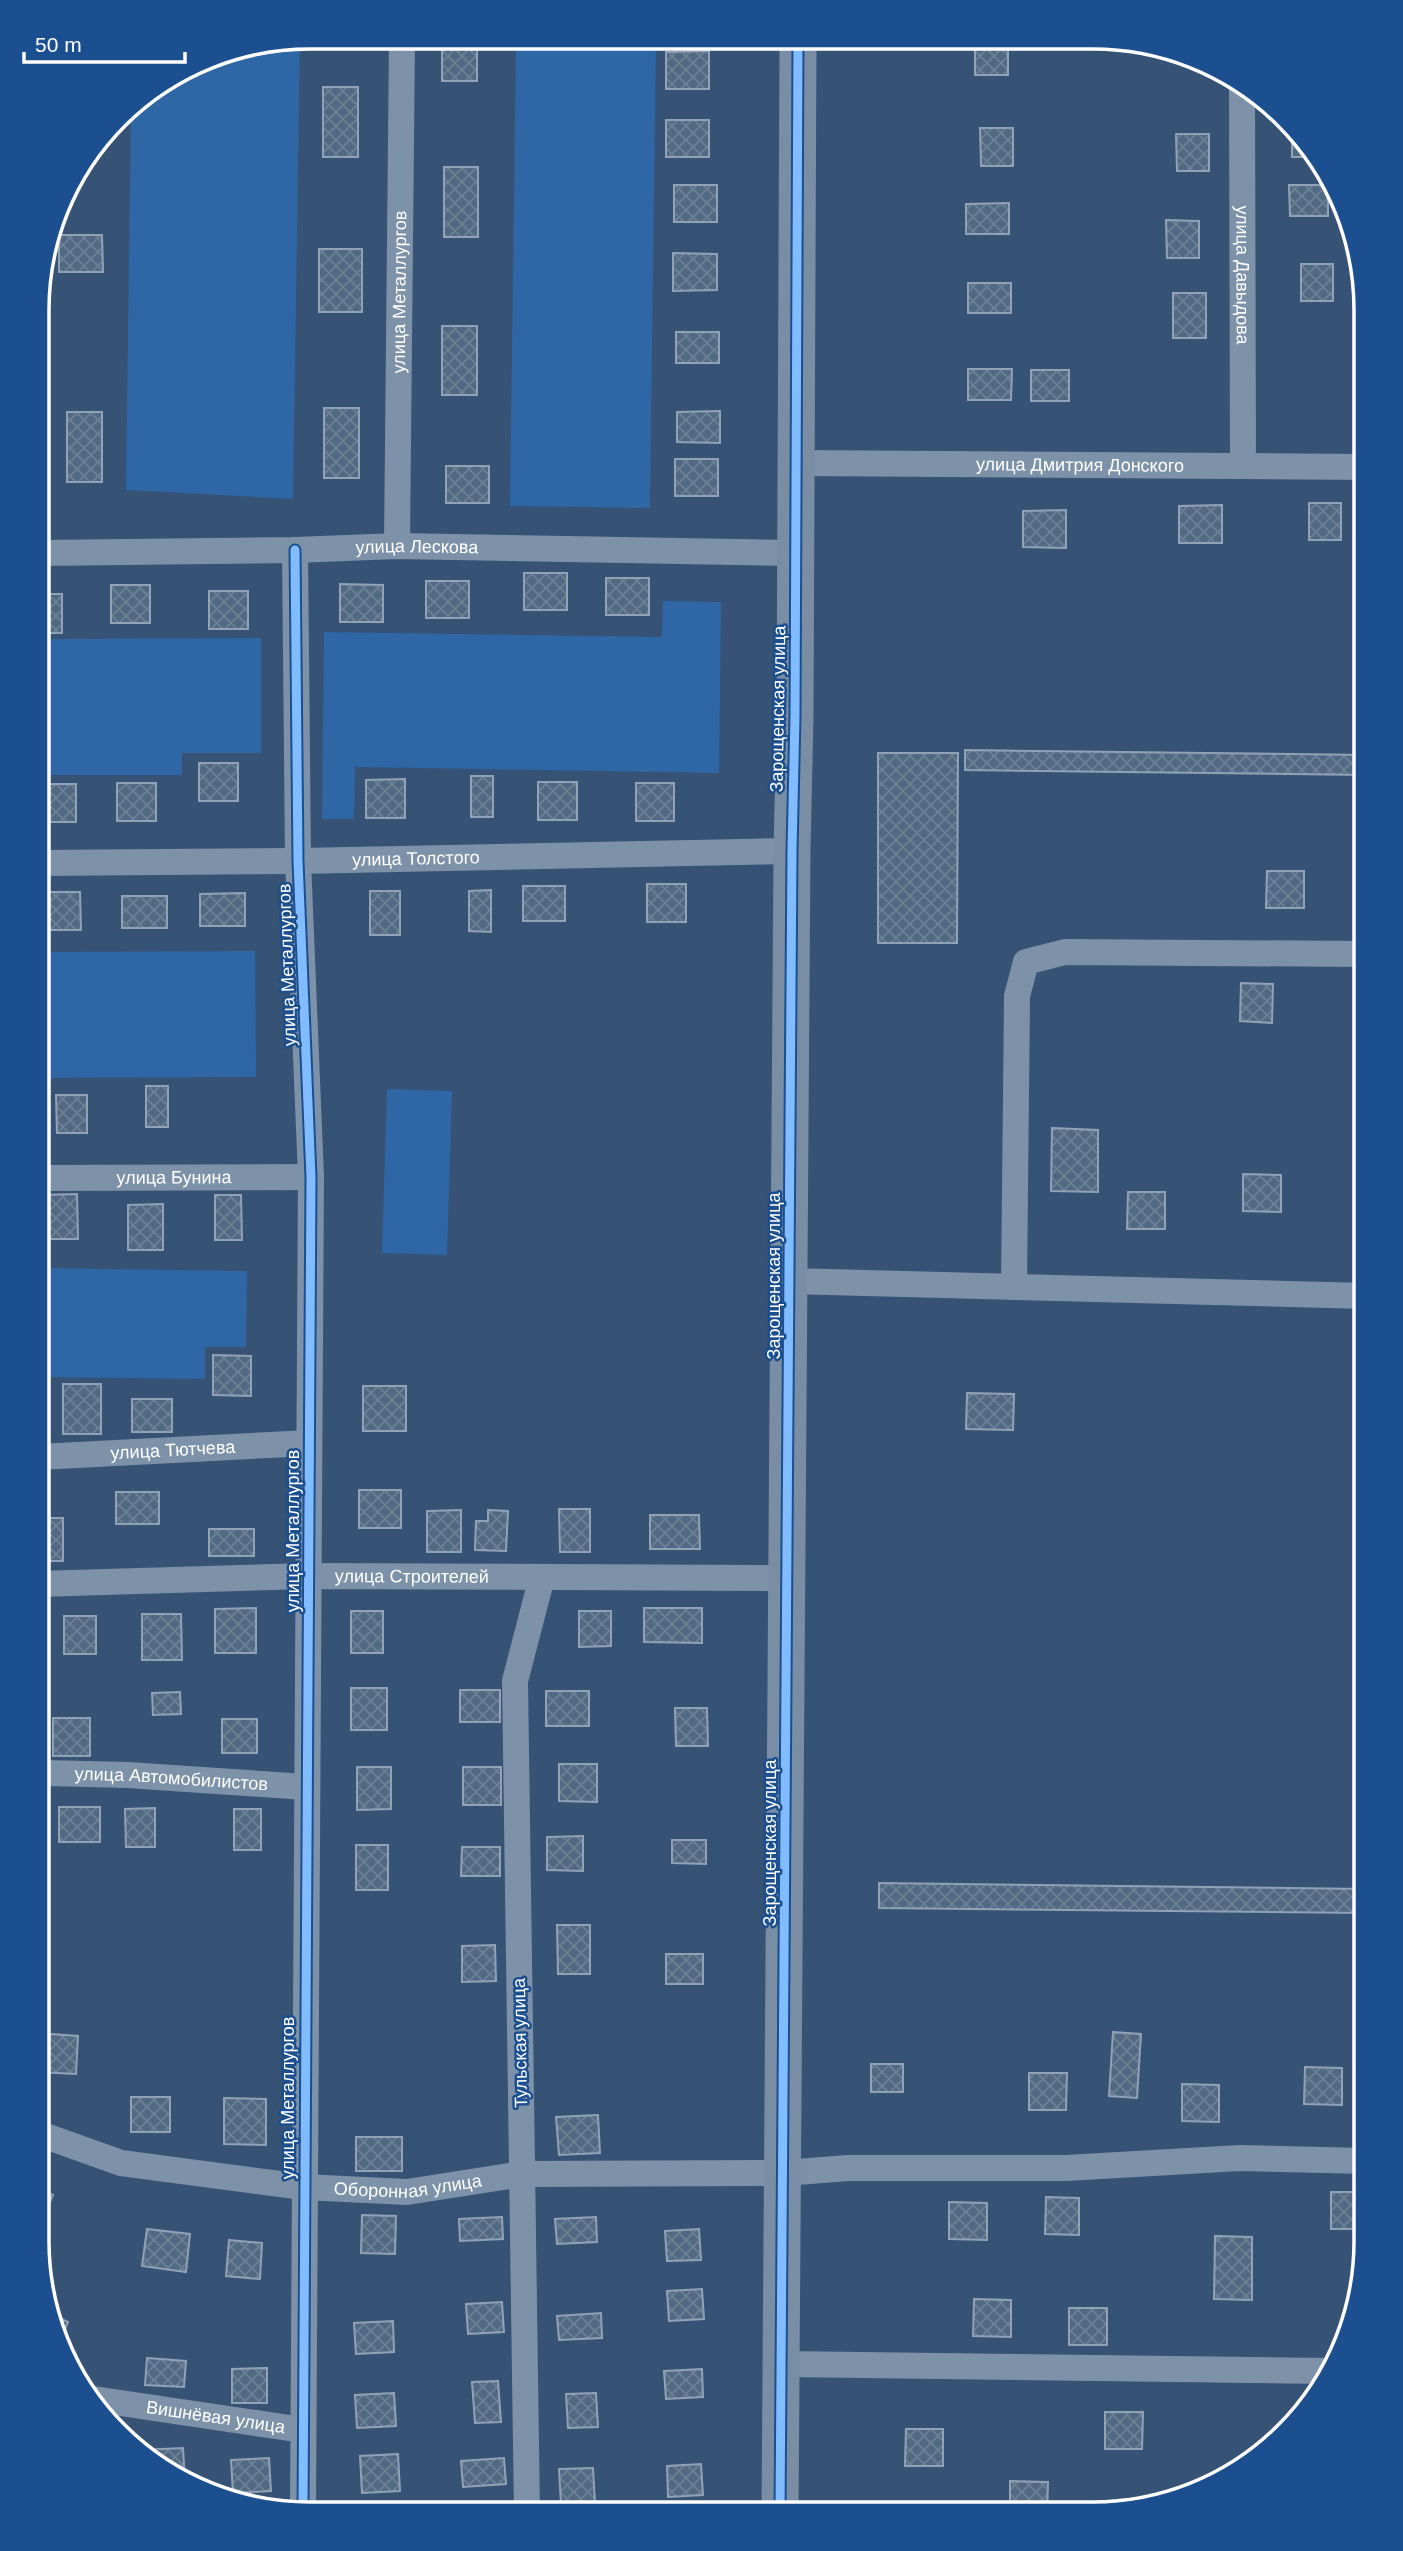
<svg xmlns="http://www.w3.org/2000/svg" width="1403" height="2551" viewBox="0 0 1403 2551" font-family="Helvetica,sans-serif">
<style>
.green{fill:#2f66a5}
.building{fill:url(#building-cross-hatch);stroke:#92a2b6;stroke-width:2}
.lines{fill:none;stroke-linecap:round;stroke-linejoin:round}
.street{stroke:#7d92a8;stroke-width:26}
.secondary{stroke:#798da4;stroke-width:37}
.cycleway-casing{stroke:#1b4f8f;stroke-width:13}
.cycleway{stroke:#80bcff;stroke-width:9}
.labels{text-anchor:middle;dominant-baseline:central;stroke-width:5;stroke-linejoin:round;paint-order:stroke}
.street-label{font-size:18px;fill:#fff;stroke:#1b4f8f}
.rim{fill:none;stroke:#fff;stroke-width:3.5}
</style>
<defs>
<pattern id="building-cross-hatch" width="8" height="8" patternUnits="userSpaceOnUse" patternTransform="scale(1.75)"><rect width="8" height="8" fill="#526984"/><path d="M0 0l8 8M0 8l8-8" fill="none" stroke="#6c8096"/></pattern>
</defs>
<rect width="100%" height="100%" fill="#365274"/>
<!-- green -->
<path class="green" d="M516 38 656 39 650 508 510 506Z
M300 39 293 499 126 490 131 104 206 57Z
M663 601 721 602 719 773 355 767 354 819H322L324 632 662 637Z
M261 638V753H182V775H38L39 639Z
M255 951 256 1077 38 1078V952Z
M387 1089 452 1091 447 1255 382 1253Z
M38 1268 247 1271 246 1347H205V1379L38 1377Z"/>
<!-- building -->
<path class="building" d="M442 38H477V81H442Z
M975 41H1008V75H975Z
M709 51V89H666V52Z
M323 87H358V157H323Z
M666 120H709V157H666Z
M1292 126 1319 157H1292Z
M980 128H1013V166H981Z
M1176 134H1209V171H1177Z
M444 167H478V237H444Z
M674 185H717V222H674Z
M1289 185H1328V216H1290Z
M1009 203V234H966V204Z
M1166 220 1199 221V258H1167Z
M59 235H102L103 272H59Z
M319 249H362V312H319Z
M673 253 717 254V290L673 291Z
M1301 264H1333V301H1301Z
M968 283H1011V313H968Z
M1173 293H1206V338H1173Z
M442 326H477V395H442Z
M676 332H719V363H676Z
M968 369H1012L1011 400H968Z
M1031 370H1069V401H1031Z
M324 408H359V478H324Z
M720 411V443L677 442V412Z
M67 412H102V482H67Z
M675 459H718V496H675Z
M446 466H489V503H446Z
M1309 503H1341V540H1309Z
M1222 505V543H1179V506Z
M1066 510V548L1023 547V511Z
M524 573H567V610H524Z
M606 578H649V615H606Z
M426 581H469V618H426Z
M340 584 383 585V622H340Z
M111 585H150V623H111Z
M209 591H248V629H209Z
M39 594H62V633H39Z
M965 750 1366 755V775L965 770Z
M878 753H958L957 943H878Z
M199 763H238V801H199Z
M471 776H493V817H471Z
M405 779V818H366V780Z
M538 782H577V820H538Z
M117 783H156V821H117Z
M636 783H674V821H636Z
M38 784H76V822H38Z
M1267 871H1304V908H1266Z
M647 884H686V922H647Z
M523 886H565V921H523Z
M491 890V932L469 931V891Z
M370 891H400V935H370Z
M42 892H80L81 930H42Z
M245 893V926H200V894Z
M122 896H167V928H122Z
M1241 983 1273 984 1272 1023 1240 1021Z
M146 1086H168V1127H146Z
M56 1095H87V1133H57Z
M1052 1128 1098 1130V1192L1051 1191Z
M1243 1174 1281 1175V1212L1243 1211Z
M1128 1192H1165V1229H1127Z
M77 1194 78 1239H40V1195Z
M215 1195H241L242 1240H215Z
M163 1204V1250H128V1205Z
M213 1355 251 1356V1396L213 1395Z
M63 1384H101V1434H63Z
M363 1386H406V1431H363Z
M967 1393 1014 1394 1013 1430 966 1429Z
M132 1399H172V1432H132Z
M359 1490H401V1528H359Z
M116 1492H159V1524H116Z
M559 1509H590V1552H560Z
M461 1510V1552H427V1511Z
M488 1510 508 1511 506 1551 475 1550 476 1521H488Z
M650 1515H699L700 1549H650Z
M38 1518H63V1561H38Z
M209 1529H254V1556H209Z
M256 1608V1653H215V1609Z
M644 1608H702V1643L644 1642Z
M351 1611H383V1653H351Z
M579 1611H611V1646L579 1647Z
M142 1614H181L182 1660H142Z
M64 1616H96V1654H64Z
M351 1688H387V1730H351Z
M460 1690H500V1722H460Z
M546 1691H589V1726H546Z
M180 1692 181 1714 153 1715 152 1693Z
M675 1708H707L708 1746H676Z
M53 1718H90V1756H53Z
M222 1719H257V1753H222Z
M559 1764H597V1802L559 1801Z
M357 1767H391V1809L357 1810Z
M463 1767H501V1805H463Z
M59 1807H100V1842H59Z
M155 1808V1847H126L125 1809Z
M234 1809H261V1850H234Z
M583 1836V1871L547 1870V1837Z
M672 1840H706V1864L672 1863Z
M356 1845H388V1890H356Z
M462 1847H500V1876H461Z
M879 1883 1366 1889V1913L879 1908Z
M557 1925H590V1974H558Z
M495 1945 496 1981 462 1982V1946Z
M666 1954H703V1984H666Z
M1113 2032 1141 2034 1137 2098 1109 2096Z
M37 2033 78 2036 76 2074 37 2072Z
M871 2064H903V2092H871Z
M1305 2067 1342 2068V2105L1304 2104Z
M1029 2073H1067L1066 2110H1029Z
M1182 2084 1219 2085V2122L1182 2121Z
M131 2097H170V2132H131Z
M224 2098 266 2099V2145L224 2144Z
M598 2115 600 2153 559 2155 556 2117Z
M356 2137H402V2171H356Z
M37 2187 53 2195 37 2232Z
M1331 2192H1366V2229H1331Z
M1046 2197 1079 2198V2235L1045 2234Z
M949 2202 987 2203V2240L949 2239Z
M362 2215 396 2216 395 2254 361 2253Z
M502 2217 503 2239 460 2241 459 2219Z
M596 2217 597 2242 557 2244 555 2219Z
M147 2229 190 2234 186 2272 142 2266Z
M699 2229 701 2260 667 2261 665 2231Z
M1215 2236 1252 2237V2300L1214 2299Z
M229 2240 262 2243 260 2279 226 2276Z
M702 2289 704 2319 669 2321 667 2291Z
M974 2299 1011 2300V2337L973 2336Z
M502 2302 504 2332 468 2334 466 2304Z
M1069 2308H1107V2345H1069Z
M49 2313 68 2322 59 2344 51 2329Z
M601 2313 602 2338 559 2340 557 2316Z
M393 2321 394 2352 356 2354 354 2323Z
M147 2358 186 2361 184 2387 145 2385Z
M267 2368V2403H232V2369Z
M702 2369 703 2397 666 2399 664 2371Z
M498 2381 501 2422 475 2423 472 2382Z
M394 2393 396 2426 357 2428 355 2395Z
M596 2393 598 2427 568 2428 566 2394Z
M1105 2412H1143L1142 2449H1105Z
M906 2429H943V2466H905Z
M183 2448 185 2483 140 2453V2450Z
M398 2454 400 2491 362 2493 360 2456Z
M269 2458 271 2491 233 2493 231 2460Z
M504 2458 506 2484 463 2487 461 2461Z
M701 2464 703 2495 668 2497 667 2466Z
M593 2468 595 2503 561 2505 559 2469Z
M1010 2481 1048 2482 1047 2514H1010Z"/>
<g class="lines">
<!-- street -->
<g class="street">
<path id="s1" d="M1242 84 1243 466"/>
<path id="s2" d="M795 463 1366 467"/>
<path id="s3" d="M397 546 402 37"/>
<path d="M295 550 298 861 311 1177 303 2512"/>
<path id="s4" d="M39 553 295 550 397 546 795 553"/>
<path id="s5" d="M38 863 298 861 792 851"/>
<path id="s6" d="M38 1178 311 1177"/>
<path d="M790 1281 1366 1296"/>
<path d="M1014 1287 1017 996 1026 962 1065 952 1366 954"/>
<path id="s7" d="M38 1457 309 1443"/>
<path id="s8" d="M38 1584 308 1576 788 1578"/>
<path id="s9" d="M37 1770 45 1773 128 1775 306 1787"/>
<path id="s10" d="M37 2133 121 2163 303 2187 407 2192 522 2174 784 2173 848 2168H1066L1240 2158 1366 2161"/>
<path d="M782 2364 1331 2371"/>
<path id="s11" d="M87 2398 303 2430"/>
<path d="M527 2513 515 1681 542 1577"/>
</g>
<!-- secondary -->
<path class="secondary" d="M780 2513 792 851 795 716 798 40"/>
<defs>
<path id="cycleway" d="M295 550 298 861 311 1177 303 2512
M780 2513 792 851 795 716 798 40"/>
</defs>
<!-- cycleway casing -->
<use href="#cycleway" class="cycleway-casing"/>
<!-- cycleway -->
<use href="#cycleway" class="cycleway"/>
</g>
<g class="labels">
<!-- street labels -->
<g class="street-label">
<text stroke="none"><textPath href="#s1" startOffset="191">улица Давыдова</textPath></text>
<text stroke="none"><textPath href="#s3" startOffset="254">улица Металлургов</textPath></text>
<text stroke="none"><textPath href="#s2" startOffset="285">улица Дмитрия Донского</textPath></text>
<text stroke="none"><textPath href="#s4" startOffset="378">улица Лескова</textPath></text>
<text transform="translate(778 709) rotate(-89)">Зарощенская улица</text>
<text stroke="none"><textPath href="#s5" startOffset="378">улица Толстого</textPath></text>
<text transform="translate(287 965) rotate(-92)">улица Металлургов</text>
<text stroke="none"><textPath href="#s6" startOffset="136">улица Бунина</textPath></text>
<text transform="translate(774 1276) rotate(-90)">Зарощенская улица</text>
<text stroke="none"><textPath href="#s7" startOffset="135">улица Тютчева</textPath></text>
<text transform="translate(293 1531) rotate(-90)">улица Металлургов</text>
<text stroke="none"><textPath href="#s8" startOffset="374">улица Строителей</textPath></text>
<text stroke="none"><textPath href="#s9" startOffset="135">улица Автомобилистов</textPath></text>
<text transform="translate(770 1843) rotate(-90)">Зарощенская улица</text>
<text transform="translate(520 2043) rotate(-91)">Тульская улица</text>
<text transform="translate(288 2098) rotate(-90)">улица Металлургов</text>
<text stroke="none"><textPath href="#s10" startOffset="378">Оборонная улица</textPath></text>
<text stroke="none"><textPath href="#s11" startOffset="130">Вишнёвая улица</textPath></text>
</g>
</g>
<!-- crop -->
<path d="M0 0H1403V2551H0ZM310 49H1093A261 261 0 0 1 1354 310V2241A261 261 0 0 1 1093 2502H310A261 261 0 0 1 49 2241V310A261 261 0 0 1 310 49Z" fill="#1b4f8f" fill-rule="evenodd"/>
<path class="rim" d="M310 49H1093A261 261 0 0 1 1354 310V2241A261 261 0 0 1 1093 2502H310A261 261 0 0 1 49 2241V310A261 261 0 0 1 310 49Z"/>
<!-- scale -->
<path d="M24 52v10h161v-10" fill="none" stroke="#ffffff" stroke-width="3.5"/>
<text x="35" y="52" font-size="21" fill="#ffffff" stroke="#1b4f8f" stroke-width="5" paint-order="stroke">50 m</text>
</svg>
